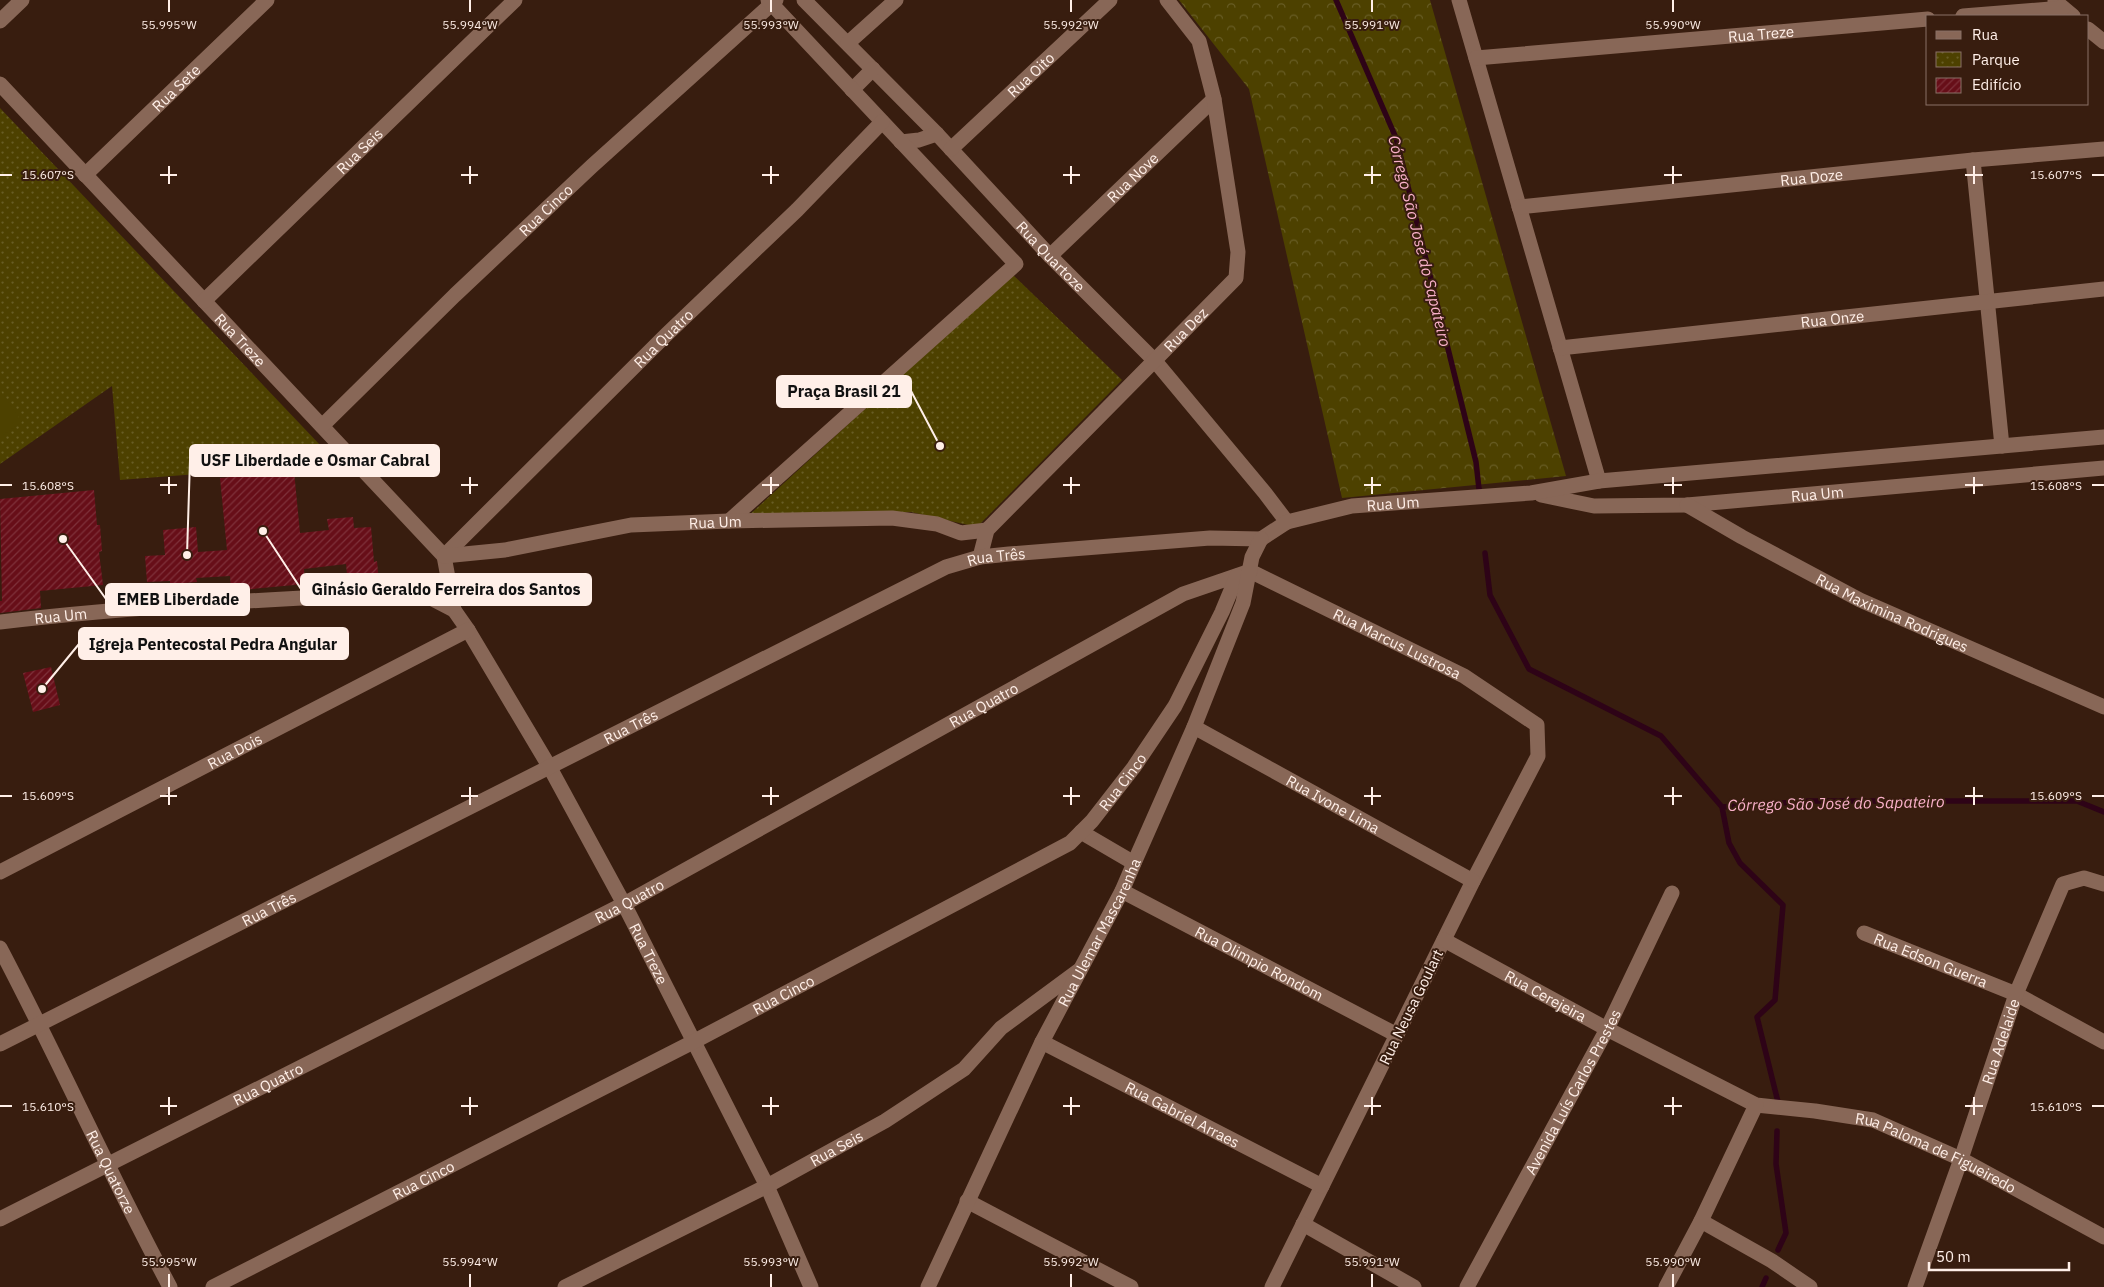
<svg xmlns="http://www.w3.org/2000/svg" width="2104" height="1287" viewBox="0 0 2104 1287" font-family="'IBM Plex Sans',sans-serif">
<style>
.forest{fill:url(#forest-crowns)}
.park{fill:url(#park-dots)}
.pitch{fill:#4d4100}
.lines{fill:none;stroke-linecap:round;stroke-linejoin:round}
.stream{stroke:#2e0317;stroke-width:5.5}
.building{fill:url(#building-hatch)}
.minor{stroke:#886757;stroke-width:15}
.ticks{fill:none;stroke:#ffefe8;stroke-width:2}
.labels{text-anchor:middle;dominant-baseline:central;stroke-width:4;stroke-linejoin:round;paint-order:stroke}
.street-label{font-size:15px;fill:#ffefe8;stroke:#381d0f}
.water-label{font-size:16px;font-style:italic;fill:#f9b0c9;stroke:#381d0f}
.ticks-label{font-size:12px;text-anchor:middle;fill:#ffefe8;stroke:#381d0f;stroke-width:4;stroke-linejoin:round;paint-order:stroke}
.leader{fill:none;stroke:#ffefe8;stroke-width:2}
.callout-dot{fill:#ffefe8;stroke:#381d0f;stroke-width:2}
.callout{fill:#ffefe8;stroke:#ffefe8;stroke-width:2}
.callout-label{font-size:16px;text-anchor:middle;font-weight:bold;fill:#111}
</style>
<defs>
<pattern id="forest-crowns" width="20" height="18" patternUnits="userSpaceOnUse" patternTransform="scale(1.25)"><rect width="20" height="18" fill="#4d4100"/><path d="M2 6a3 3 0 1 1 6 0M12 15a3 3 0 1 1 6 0" fill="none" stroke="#685d25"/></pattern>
<pattern id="park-dots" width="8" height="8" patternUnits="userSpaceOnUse" patternTransform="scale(1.25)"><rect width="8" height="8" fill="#4d4100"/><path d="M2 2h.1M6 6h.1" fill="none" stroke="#685d25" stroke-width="1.8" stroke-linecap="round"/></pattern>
<pattern id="building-hatch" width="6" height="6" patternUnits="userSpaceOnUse" patternTransform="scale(1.25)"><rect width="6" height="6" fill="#670e18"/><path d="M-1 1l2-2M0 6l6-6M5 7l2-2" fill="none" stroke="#7e313a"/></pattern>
</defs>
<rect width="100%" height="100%" fill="#381d0f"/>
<!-- forest -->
<path class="forest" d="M1179 0H1430L1566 476 1342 498 1249 89Z"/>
<!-- park -->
<path class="park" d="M0 108 339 465H315L120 480 112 386 0 464Z
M1012 274 1122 380 977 527 911 512 747 517Z"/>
<!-- pitch -->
<path class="pitch" d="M0 390 22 422 0 437Z"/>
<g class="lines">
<!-- stream -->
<path class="stream" d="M1336 0 1396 138 1476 462 1479 489
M1485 553 1490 595 1529 669 1661 736 1722 807
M1722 807 1810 801H2077L2104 812
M1722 807 1729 843 1740 863 1783 905 1775 1000 1757 1017 1778 1102
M1777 1131 1776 1164 1786 1233 1778 1250
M1762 1287 1766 1278"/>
</g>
<!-- building -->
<path class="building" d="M294 471 300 533 329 530 327 519 353 517 354 528 371 527 374 562 377 561 379 582 348 585 346 564 304 569 305 584 231 591 230 576 196 578 197 582 170 584V581L147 582 145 556 165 555 163 530 196 527 198 552 227 550 220 478Z
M94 490 97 525H100L102 551 99 552 103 585 40 591 41 608 0 613V601H2L0 499Z
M51 667 60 705 33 712 23 673Z"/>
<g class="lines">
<!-- minor -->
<g class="minor">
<path id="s1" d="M804 0 937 134 1050 256 1155 361 1265 493 1287 522"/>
<path d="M1459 0 1599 481"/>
<path d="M2055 1 2073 16"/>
<path d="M1963 16 2063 8"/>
<path d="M0 21 22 0"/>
<path d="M2088 29 2104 42"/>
<path d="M848 43 896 0"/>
<path id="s2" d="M1476 58 1928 19"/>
<path id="s3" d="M0 84 444 556 454 610"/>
<path d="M852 90 873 69"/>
<path d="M901 142 919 140 937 134"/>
<path id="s4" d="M951 149 1110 0"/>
<path d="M1973 160 2002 446"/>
<path id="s5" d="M85 175 267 0"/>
<path id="s6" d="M1519 207 1973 160 2104 149"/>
<path id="s7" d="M1050 256 1214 99"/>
<path id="s8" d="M204 301 515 0"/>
<path id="s9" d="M1560 348 2104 289"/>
<path id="s10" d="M322 426 455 295 592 166 776 0"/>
<path id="s11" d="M1541 495 1594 506 1687 505 2104 468"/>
<path id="s12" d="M1687 505 1742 537 1860 600 2104 707"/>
<path d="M729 521 1016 264 768 0"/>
<path id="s13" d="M1261 539 1287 522 1352 506 1531 493 1599 481 2104 437"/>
<path id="s14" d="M444 556 667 334 797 210 882 122"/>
<path id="s15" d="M444 556 505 550 631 525 729 521 892 518 937 524 961 533 987 530"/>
<path id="s16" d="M980 557 987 530 1236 278 1238 252 1214 99 1199 41 1167 0"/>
<path id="s17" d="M1250 571 1464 676 1537 725 1538 756 1473 881 1272 1287"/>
<path id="s18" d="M0 622C136 606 273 599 410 593L429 597 454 610 468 630 549 766 624 904 767 1186 811 1287"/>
<path id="s19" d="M1194 727 1473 881"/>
<path d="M1081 832 1134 863"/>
<path id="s20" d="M0 872 468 630"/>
<path id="s21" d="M1122 891 1397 1035"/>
<path id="s22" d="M1864 933 2016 994 2104 1042"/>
<path id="s23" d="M1444 940 1607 1029 1756 1105 1815 1111 1873 1120 1961 1159 2104 1237"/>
<path id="s24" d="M0 948C59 1060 110 1175 170 1287"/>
<path id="s25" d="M1042 1042 1322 1186"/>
<path id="s26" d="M0 1044 946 567 980 557 1009 554 1210 538 1261 539"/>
<path d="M967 1201 1131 1287"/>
<path id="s27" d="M0 1219 624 904 1183 594 1250 571"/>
<path d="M1701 1221 1772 1261 1810 1287"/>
<path d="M1303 1224 1414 1287"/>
<path id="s28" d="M213 1287 693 1042 1070 843 1092 821 1134 767 1175 706 1222 612 1237 576"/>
<path id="s29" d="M565 1287 767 1186 885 1121 964 1069 1001 1028 1078 971"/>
<path id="s30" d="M928 1287 1042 1042 1122 891 1134 863 1194 727 1243 603 1252 557 1261 539"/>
<path id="s31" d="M1467 1287 1607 1029 1672 893"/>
<path d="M1666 1287 1701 1221 1756 1105"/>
<path id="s32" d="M1915 1287 1961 1159 2016 994 2063 884 2084 878 2104 884"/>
</g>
</g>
<!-- ticks -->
<path class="ticks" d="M169 0V12M470 0V12M771 0V12M1071 0V12M1372 0V12M1673 0V12M169 166V184M470 166V184M771 166V184M1071 166V184M1372 166V184M1673 166V184M1974 166V184M0 175H12M160 175H177M461 175H478M762 175H779M1063 175H1080M1364 175H1381M1664 175H1682M1965 175H1983M2092 175H2104M169 477V494M470 477V494M771 477V494M1071 477V494M1372 477V494M1673 477V494M1974 477V494M0 485H12M160 485H177M461 485H478M762 485H779M1063 485H1080M1364 485H1381M1664 485H1682M1965 485H1983M2092 485H2104M169 787V805M470 787V805M771 787V805M1071 787V805M1372 787V805M1673 787V805M1974 787V805M0 796H12M160 796H177M461 796H478M762 796H779M1063 796H1080M1364 796H1381M1664 796H1682M1965 796H1983M2092 796H2104M169 1097V1115M470 1097V1115M771 1097V1115M1071 1097V1115M1372 1097V1115M1673 1097V1115M1974 1097V1115M0 1106H12M160 1106H177M461 1106H478M762 1106H779M1063 1106H1080M1364 1106H1381M1664 1106H1682M1965 1106H1983M2092 1106H2104M169 1274V1287M470 1274V1287M771 1274V1287M1071 1274V1287M1372 1274V1287M1673 1274V1287"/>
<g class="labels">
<!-- street labels -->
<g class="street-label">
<text stroke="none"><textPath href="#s2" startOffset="286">Rua Treze</textPath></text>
<text stroke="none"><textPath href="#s4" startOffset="109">Rua Oito</textPath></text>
<text stroke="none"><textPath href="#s5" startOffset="126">Rua Sete</textPath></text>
<text stroke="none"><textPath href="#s8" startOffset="216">Rua Seis</textPath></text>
<text stroke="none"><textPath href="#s6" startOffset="294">Rua Doze</textPath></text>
<text stroke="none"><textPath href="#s7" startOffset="114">Rua Nove</textPath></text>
<text stroke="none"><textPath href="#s10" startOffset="311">Rua Cinco</textPath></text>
<text stroke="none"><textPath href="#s1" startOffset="356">Rua Quartoze</textPath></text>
<text stroke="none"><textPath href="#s9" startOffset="274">Rua Onze</textPath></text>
<text stroke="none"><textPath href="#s16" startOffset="310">Rua Dez</textPath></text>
<text stroke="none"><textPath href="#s14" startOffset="309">Rua Quatro</textPath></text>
<text stroke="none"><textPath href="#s3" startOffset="351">Rua Treze</textPath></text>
<text stroke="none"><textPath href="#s11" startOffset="278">Rua Um</textPath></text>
<text stroke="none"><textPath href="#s13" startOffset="139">Rua Um</textPath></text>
<text stroke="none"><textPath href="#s15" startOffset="274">Rua Um</textPath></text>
<text stroke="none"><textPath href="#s26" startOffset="1111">Rua Três</textPath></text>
<text stroke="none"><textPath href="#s12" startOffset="232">Rua Maximina Rodrigues</textPath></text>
<text stroke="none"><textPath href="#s18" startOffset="61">Rua Um</textPath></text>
<text stroke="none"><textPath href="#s17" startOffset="164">Rua Marcus Lustrosa</textPath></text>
<text stroke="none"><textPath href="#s27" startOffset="1110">Rua Quatro</textPath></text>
<text stroke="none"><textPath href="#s26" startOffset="706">Rua Três</textPath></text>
<text stroke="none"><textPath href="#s20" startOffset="264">Rua Dois</textPath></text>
<text stroke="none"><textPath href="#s28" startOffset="1046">Rua Cinco</textPath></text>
<text stroke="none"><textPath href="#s19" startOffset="159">Rua Ivone Lima</textPath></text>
<text stroke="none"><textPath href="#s27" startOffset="705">Rua Quatro</textPath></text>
<text stroke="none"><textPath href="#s26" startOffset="301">Rua Três</textPath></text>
<text stroke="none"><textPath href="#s30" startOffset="394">Rua Ulemar Mascarenha</textPath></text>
<text stroke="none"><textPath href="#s18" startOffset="854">Rua Treze</textPath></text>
<text stroke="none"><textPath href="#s22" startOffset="72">Rua Edson Guerra</textPath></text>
<text stroke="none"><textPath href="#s21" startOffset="155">Rua Olimpio Rondom</textPath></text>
<text stroke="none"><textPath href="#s28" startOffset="641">Rua Cinco</textPath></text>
<text stroke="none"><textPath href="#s23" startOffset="116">Rua Cerejeira</textPath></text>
<text transform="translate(1411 1007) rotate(-64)">Rua Neusa Goulart</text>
<text stroke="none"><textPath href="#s32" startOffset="260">Rua Adelaide</textPath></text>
<text stroke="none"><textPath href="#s27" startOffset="300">Rua Quatro</textPath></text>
<text stroke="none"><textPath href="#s31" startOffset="222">Avenida Luís Carlos Prestes</textPath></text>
<text stroke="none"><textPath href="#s25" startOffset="158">Rua Gabriel Arraes</textPath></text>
<text stroke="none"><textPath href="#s29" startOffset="305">Rua Seis</textPath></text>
<text stroke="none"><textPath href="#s23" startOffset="541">Rua Paloma de Figueiredo</textPath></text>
<text stroke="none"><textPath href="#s24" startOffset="250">Rua Quatorze</textPath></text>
<text stroke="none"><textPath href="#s28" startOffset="236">Rua Cinco</textPath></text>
</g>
<!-- water labels -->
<g class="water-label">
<text transform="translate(1420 241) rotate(76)">Córrego São José do Sapateiro</text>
<text transform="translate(1836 803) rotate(-1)">Córrego São José do Sapateiro</text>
</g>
</g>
<g class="ticks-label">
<text x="169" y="29">55.995°W</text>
<text x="470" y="29">55.994°W</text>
<text x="771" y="29">55.993°W</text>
<text x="1071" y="29">55.992°W</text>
<text x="1372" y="29">55.991°W</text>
<text x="1673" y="29">55.990°W</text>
<text x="48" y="179">15.607°S</text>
<text x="2056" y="179">15.607°S</text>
<text x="48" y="490">15.608°S</text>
<text x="2056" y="490">15.608°S</text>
<text x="48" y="800">15.609°S</text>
<text x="2056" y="800">15.609°S</text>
<text x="48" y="1111">15.610°S</text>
<text x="2056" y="1111">15.610°S</text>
<text x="169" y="1266">55.995°W</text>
<text x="470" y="1266">55.994°W</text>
<text x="771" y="1266">55.993°W</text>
<text x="1071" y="1266">55.992°W</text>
<text x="1372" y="1266">55.991°W</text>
<text x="1673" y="1266">55.990°W</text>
</g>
<!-- callouts -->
<path class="leader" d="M940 446L911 391M187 555L190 460M263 531L301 589M63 539L106 599M42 689L79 644"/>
<g class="callout-dot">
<circle cx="940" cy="446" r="5"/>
<circle cx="187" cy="555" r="5"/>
<circle cx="263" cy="531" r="5"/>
<circle cx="63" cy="539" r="5"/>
<circle cx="42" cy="689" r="5"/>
</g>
<g class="callout">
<rect x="777" y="376" width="134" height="31" rx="5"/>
<rect x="190" y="445" width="249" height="31" rx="5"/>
<rect x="301" y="574" width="290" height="31" rx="5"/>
<rect x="106" y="584" width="143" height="31" rx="5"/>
<rect x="79" y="628" width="269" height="31" rx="5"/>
</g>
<g class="callout-label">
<text x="844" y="397">Praça Brasil 21</text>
<text x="315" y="466">USF Liberdade e Osmar Cabral</text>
<text x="446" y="595">Ginásio Geraldo Ferreira dos Santos</text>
<text x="178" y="605">EMEB Liberdade</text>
<text x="213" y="650">Igreja Pentecostal Pedra Angular</text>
</g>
<!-- legend -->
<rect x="1926" y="15" width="162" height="90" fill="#381d0f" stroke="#887166"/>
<rect x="1936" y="31" width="25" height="8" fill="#886757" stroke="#887166"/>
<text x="1972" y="40" font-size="15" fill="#ffefe8">Rua</text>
<rect x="1936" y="52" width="25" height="15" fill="url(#park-dots)" stroke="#887166"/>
<text x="1972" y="65" font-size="15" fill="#ffefe8">Parque</text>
<rect x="1936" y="78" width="25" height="15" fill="url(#building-hatch)" stroke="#887166"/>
<text x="1972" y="90" font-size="15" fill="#ffefe8">Edifício</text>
<!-- scale -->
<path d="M1929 1262v8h140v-8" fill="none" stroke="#ffefe8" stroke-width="2.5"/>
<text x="1936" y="1262" font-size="15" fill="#ffefe8" stroke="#381d0f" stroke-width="4" paint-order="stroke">50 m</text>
</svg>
